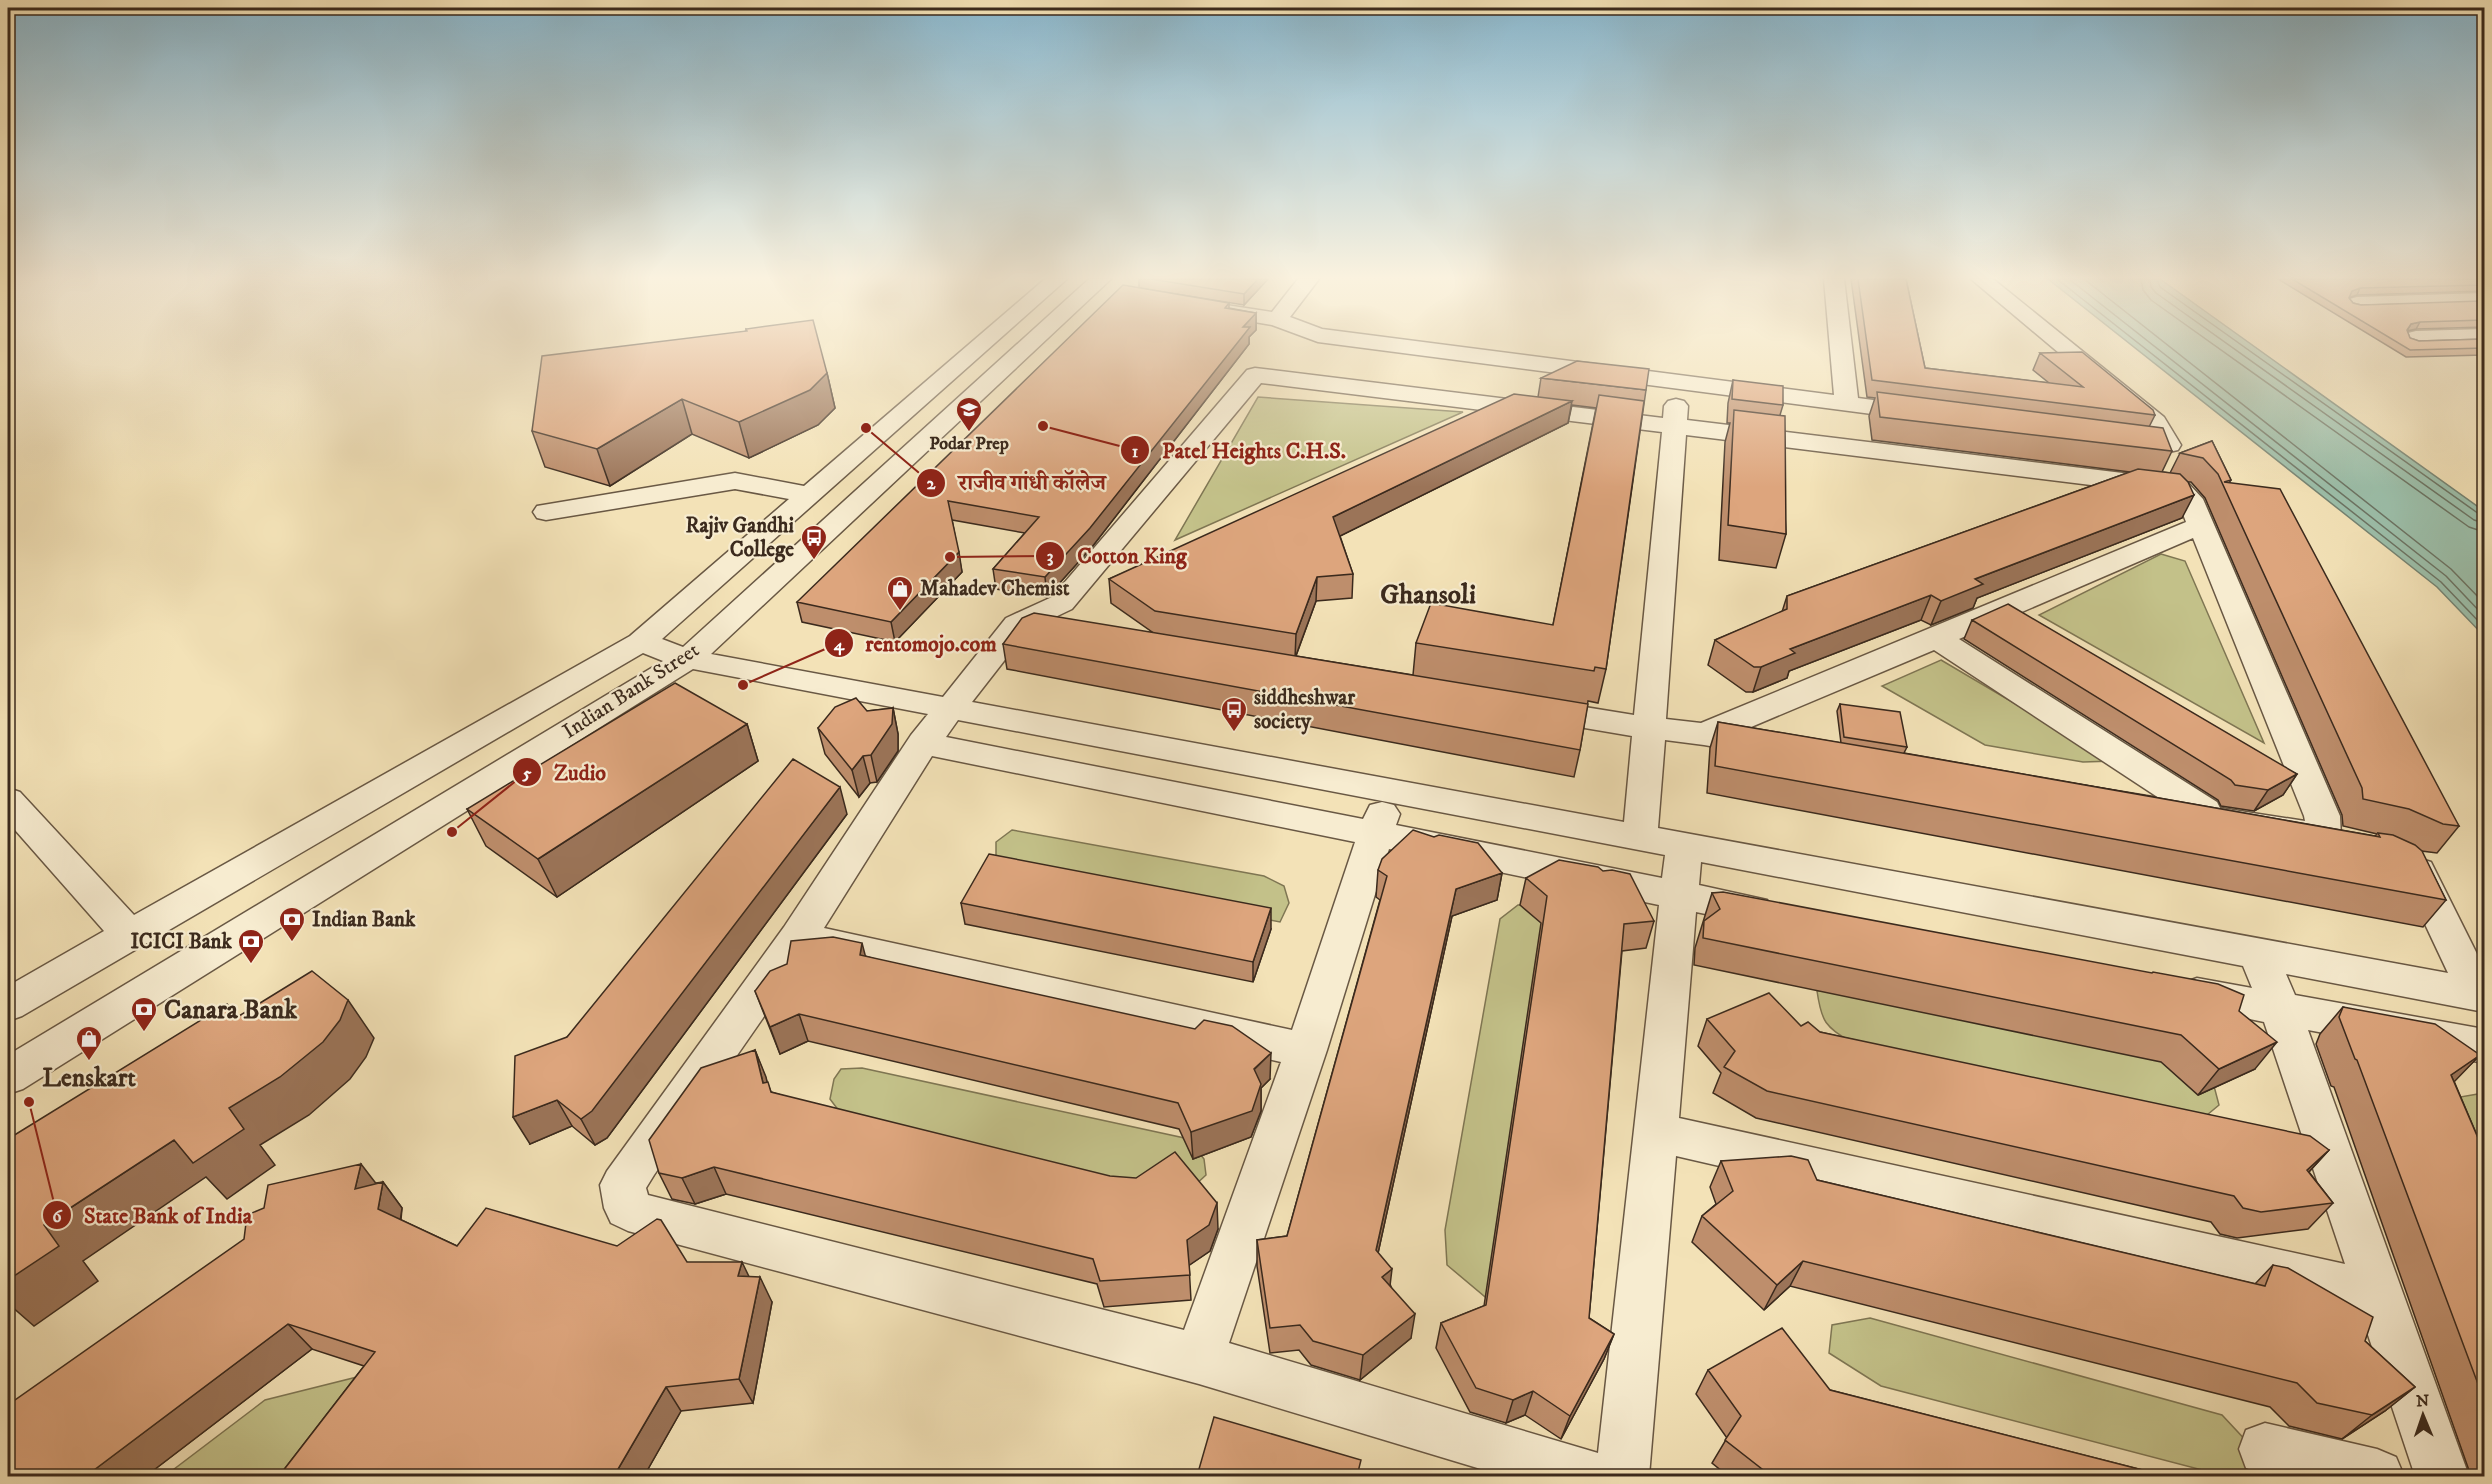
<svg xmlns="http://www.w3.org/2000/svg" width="2492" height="1484" viewBox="0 0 2492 1484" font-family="'IM FELL DW Pica','Noto Serif Devanagari',serif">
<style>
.green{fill:#c3c189;stroke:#7f7653;stroke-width:1.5}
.water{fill:#9cbfaa;stroke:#758372;stroke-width:1.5}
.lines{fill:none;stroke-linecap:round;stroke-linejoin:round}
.shore{stroke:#6c7464;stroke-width:1.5}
.minor-casing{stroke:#695844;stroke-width:3}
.minor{fill:#f7ecd0;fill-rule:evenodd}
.wall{fill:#be8e6c;stroke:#3b2a1d;stroke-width:1.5;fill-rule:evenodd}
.shaded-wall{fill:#9b7458;stroke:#3b2a1d;stroke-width:1.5}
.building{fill:#dda57d;stroke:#3b2a1d;stroke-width:1.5}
.labels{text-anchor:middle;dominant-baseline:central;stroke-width:4.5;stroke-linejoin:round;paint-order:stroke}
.far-poi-label{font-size:18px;font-weight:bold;fill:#3b2a1d;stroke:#f7ecd0}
.poi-label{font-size:21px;font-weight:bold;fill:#3b2a1d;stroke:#f7ecd0;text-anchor:start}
.street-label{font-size:21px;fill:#3b2a1d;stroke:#f7ecd0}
.near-poi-label{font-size:26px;font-weight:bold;fill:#3b2a1d;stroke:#f7ecd0;text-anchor:start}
.district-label{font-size:27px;font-weight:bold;fill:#3b2a1d;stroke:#f7ecd0}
.leader{fill:none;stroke:#8f2418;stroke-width:2}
.callout-dot{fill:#8f2418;stroke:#f7ecd0;stroke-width:2}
.mark-label{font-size:18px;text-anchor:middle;font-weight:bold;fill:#fff}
.callout-label{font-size:22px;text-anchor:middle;font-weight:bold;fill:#8f2418;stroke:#f7ecd0;stroke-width:4.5;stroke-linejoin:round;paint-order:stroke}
</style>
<rect width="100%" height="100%" fill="#f3e2b7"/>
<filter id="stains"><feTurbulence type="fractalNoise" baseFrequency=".00333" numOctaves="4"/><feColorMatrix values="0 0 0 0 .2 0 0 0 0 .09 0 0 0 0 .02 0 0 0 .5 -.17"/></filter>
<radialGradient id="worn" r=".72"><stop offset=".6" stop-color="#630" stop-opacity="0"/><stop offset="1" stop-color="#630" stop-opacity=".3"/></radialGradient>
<!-- green -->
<path class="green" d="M1258 397 1463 412 1175 540Z
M2161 554 2185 561 2264 743 2039 615Z
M1941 660 2112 761 2083 762 1985 745 1882 686Z
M1012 830 1264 876 1284 886 1289 903 1280 922 1010 869 996 856V842Z
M1545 904 1490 1301 1447 1265 1445 1230 1500 919 1518 905Z
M1843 987 2161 1051 2214 1086 2219 1105 2201 1120 1854 1044C1826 1026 1822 1025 1817 991Z
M862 1068 1189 1139 1204 1159 1206 1175 1194 1186 1159 1194 842 1115 830 1099 834 1079 841 1069Z
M2484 1093V1196L2460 1097Z
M1870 1318 2222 1415 2250 1445 2260 1471 2225 1476 1881 1386 1829 1353 1832 1325Z
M373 1373 307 1476H165L265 1400Z"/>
<!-- water -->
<path class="water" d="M2048 279H2160L2484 511V636L2437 587Z"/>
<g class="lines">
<!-- shore -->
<path class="shore" d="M2057 279 2441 582 2484 627
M2069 279 2446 576 2484 616
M2084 279 2451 569 2484 603
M2141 279 2143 290 2151 300 2469 527 2484 532
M2150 279 2151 287 2156 293 2474 520 2484 523
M2157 279 2160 287 2479 514 2484 515"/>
<defs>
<path id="minor" d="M1045 279H1067L662 639 683 647 1089 279H1111L711 654 943 697 1006 618 1052 597 1247 370 1255 368 1663 418 1664 406 1668 401 1676 399 1684 401 1688 406 1687 420 2164 478 2189 484 2203 499 2340 816 2341 837 2336 846 2323 850 1704 745 1665 740 1658 828 2448 973 2400 871 2405 862 2418 858 2431 862 2484 968V1012L2286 974 2295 995 2484 1029V1063L2308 1030 2469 1476H2415L2361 1314 1676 1156 1649 1476H1504L1199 1384 628 1231 611 1223 604 1208 600 1185 607 1171 784 927 911 735 928 714 693 669 23 1089 8 1094V1055L663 661 643 653 22 1016 8 1021V986L104 931 8 822V788L20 792 134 915 630 636 789 499 735 489 546 520 537 518 533 512 537 506 735 473 804 486ZM1261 383 1662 432 1634 715 1049 620 1072 609ZM1686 435 2164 494C2178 497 2181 509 2186 522L1701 723 1666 719ZM2193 538 2304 816 2305 821 2220 808 2217 802 1959 639ZM1025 634 1632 736 1624 822 972 702ZM1934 650 2159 798 1744 730ZM958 720 1665 855 1662 878 1396 825 1400 814 1394 805 1382 802 1370 805 1363 819 946 737ZM932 756 1355 842 1292 1030 824 928ZM1389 849 1659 905 1598 1453 1229 1343 1327 1050ZM1701 862 2243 966 2252 988 2197 978 2183 983 2177 994 2183 1005 2264 1022 2345 1264 1679 1118 1696 912 1754 924 1767 920 1773 910 1767 900 1699 885ZM808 953 1281 1062 1184 1330 648 1195 646 1188 654 1175Z
M1298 279H1319L1290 317 1322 329 1834 395 1824 279H1844L1858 398 1918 406 1926 408 1930 413 1926 418 1918 420 1318 342 1272 325 1213 315 1206 313 1203 309 1206 305 1213 303 1272 312Z
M1971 279H1993L2164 417 2181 445 2178 450 2169 452 2160 450 2146 426Z
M2484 293V305L2357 309 2350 307 2347 303 2350 299 2357 297Z
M2484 329V343L2416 345 2408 343 2405 338 2408 333 2416 331Z
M2265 1423 2377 1449 2396 1457 2404 1476 2265 1475 2246 1468 2239 1449 2246 1430Z"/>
</defs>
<!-- minor casing -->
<use href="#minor" class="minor-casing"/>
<!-- minor -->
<use href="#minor" class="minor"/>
</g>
<!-- wall -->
<path class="wall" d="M1139 279H1268L1244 305 1139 288Z
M1851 279H1906L1925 368 2049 383 2033 370 2040 353 2155 415 2149 427 2172 451 2162 472 2170 473 2180 453 2212 441 2231 480 2229 483 2459 826 2437 853 2421 851 2446 900 2423 927 1707 793 1710 748 1718 722 1841 743 1837 711 1840 704 1907 747 1904 753 2375 836 2377 834 2343 826 2342 815 2205 498 2191 482H2188L2182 518 1977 598 1973 608 1931 625 1921 620 1789 671 1787 678 1753 692H1746L1708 665 1715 640 1782 612 1787 596 2130 472 1872 440 1869 416 1875 398 1867 397Z
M2278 279H2484V291L2357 295 2349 298 2353 303 2361 305 2484 303V327L2416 329 2407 331 2410 338 2419 341 2484 339V355L2406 357Z
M1229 303V308L1256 313V330L1249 337V344L1092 547 1047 597 996 589 993 569 1025 533 952 520 962 572 895 642 802 622 797 602Z
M746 329 827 373 835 408 818 425 749 458 692 434 610 486 545 467 532 431 746 331Z
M1541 378 1646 390 1606 669 1598 703 1588 701 1580 750 1574 777 1007 669 1003 644 1152 632 1111 603 1109 579 1538 397ZM1572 405 1596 408 1553 625 1416 643 1413 675 1296 656 1316 601 1352 598 1353 574 1340 536 1568 423Z
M1733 380 1783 405 1780 415 1786 534 1776 568 1719 560 1725 442 1730 423H1727L1728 403Z
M1972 620 2297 774 2283 795 2254 811 2221 806 2218 800 1964 639Z
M893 708 898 734V751L877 782 870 783 859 797 825 754 818 728 867 711Z
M747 724 758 761 557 897 486 846 467 809Z
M847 814 607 1138 595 1145 572 1126 530 1144 567 1037Z
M1378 870 1502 873 1497 900 1452 916 1378 1253 1411 1338 1360 1380 1311 1365 1299 1350 1270 1353 1257 1266V1240L1287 1236 1380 900 1376 897Z
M1526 878 1654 921 1646 948 1622 951 1589 1318 1614 1334 1604 1359 1561 1439 1525 1415 1506 1423 1470 1412 1436 1348 1441 1323 1484 1306 1541 923 1520 905Z
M1712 893 2239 1011 2255 1069 2198 1095 2161 1062 1694 965 1695 948Z
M961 903 1271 929 1253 982 965 924Z
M865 956 1270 1079 1261 1088V1111L1251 1137 1193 1159 1179 1129 808 1041 780 1054 755 991Z
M2343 1007 2480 1055 2454 1081 2484 1152V1476H2471L2334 1087 2331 1086 2316 1044 2320 1034Z
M1707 1019 1801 1026 1820 1032 2329 1150 2309 1172 2333 1203 2308 1229 2237 1238 2220 1234 2211 1222 1756 1118 1713 1093 1721 1073 1698 1046Z
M755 1050 771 1092 1218 1229 1210 1251 1189 1265 1191 1300 1104 1307 1097 1284 726 1194 695 1204 672 1199 659 1173Z
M1721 1161 1817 1180 2255 1284 2273 1265 2365 1341 2415 1387 2385 1411 2342 1439 2289 1426 2270 1407 1790 1286 1764 1310 1692 1242 1702 1216 1716 1204 1710 1187Z
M383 1182 402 1208 401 1220 457 1246H617L749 1277 772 1302 753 1403 681 1411 644 1476H279L364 1366 312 1349 146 1476 376 1183Z
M1708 1370 1830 1390 2166 1476H1728L1712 1463 1727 1438 1696 1394Z"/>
<!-- shaded-wall -->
<path class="shaded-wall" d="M1258 279H1268L1244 305V294Z
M2360 288 2357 295 2348 298 2352 291Z
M1256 313V330L1249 337V344L1092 547 1047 597 1045 577 1243 327Z
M2420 322 2416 329 2407 331 2403 337 2411 324Z
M827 373 835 408 818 425 749 458 739 422Z
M682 399 692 434 610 486 597 449Z
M1572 401 1568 423 1332 540 1333 517Z
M2194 495 2182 518 1977 598 1973 608 1931 625 1941 601 1975 579Z
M959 552 962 572 895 642 891 622Z
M1317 577 1316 601 1295 658 1296 634Z
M1931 595 1921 620 1789 671 1787 678 1753 692 1761 667 1790 649Z
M893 708 898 734V751L877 782 871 755Z
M747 724 758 761 557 897 538 859Z
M863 756 870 783 859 797 852 770Z
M2297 774 2283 795 2254 811 2268 790Z
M840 787 847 814 607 1138 595 1145 581 1119Z
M1502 873 1497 900 1452 916 1373 1276 1376 1250 1456 889Z
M1271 908V929L1253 982V962Z
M862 943 869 970 860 955Z
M348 1000 374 1038 366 1057 350 1079 309 1115 260 1145 275 1165 227 1199 206 1177 83 1261 98 1281 34 1326 11 1306 8 1308V1280L44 1225 174 1140 229 1108Z
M799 1014 808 1041 780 1054 770 1027Z
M2277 1042 2255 1069 2198 1095 2219 1069Z
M755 1050 766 1077 773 1110 763 1083Z
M1271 1053 1270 1079 1261 1088V1111L1251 1137 1193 1159 1191 1132Z
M2480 1055 2454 1082 2451 1075Z
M557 1100 572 1126 530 1144 513 1117Z
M2329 1150 2305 1176 2307 1170Z
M361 1164 381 1190 355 1189Z
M714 1167 726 1194 695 1204 682 1178Z
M383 1182 402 1208 398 1235 378 1209Z
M1217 1203 1218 1229 1210 1251 1188 1266 1187 1240Z
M1803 1261 1790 1286 1764 1310 1777 1285Z
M742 1262 754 1287 738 1276Z
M1392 1269 1389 1294 1382 1277Z
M760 1277 772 1302 753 1403 739 1379Z
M1415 1314 1411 1338 1360 1380 1363 1355Z
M288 1324 312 1349 146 1476H86Z
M1614 1334 1604 1359 1561 1439 1570 1416Z
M666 1387 681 1411 644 1476H614Z
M2415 1387 2385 1411 2342 1439 2372 1415Z
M1533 1391 1525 1415 1506 1423 1513 1400Z"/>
<!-- building -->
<path class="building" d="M1151 279H1258L1244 294Z
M1858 279H1906L1925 368 2083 387 2040 353 2082 352 2153 410 2155 415 1872 380Z
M2292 279H2484V285L2360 288 2352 291 2349 298 2353 303 2361 305 2481 301 2484 303V320L2420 322 2411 324 2407 330 2410 338 2419 341 2484 339V348L2410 350Z
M1123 285 1229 303 1225 308 1256 313 1243 327H1250L1090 528 1045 577 993 569 1039 517 948 501 959 552 891 622 797 602Z
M813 320 827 373 810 390 739 422 682 399 597 449 532 431 542 356 747 331 746 329Z
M1577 361 1649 369 1646 390 1541 378Z
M1733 380 1783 386V405L1732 399Z
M1877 392 2163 428 2172 451 1880 417Z
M1514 394 1572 401 1333 517 1353 574 1317 577 1296 634 1155 611 1109 579Z
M1599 395 1644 401 1606 669 1595 667 1594 671 1416 643 1431 603 1553 625Z
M1734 410 1785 416 1786 534 1728 525Z
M2212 441 2231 480 2224 482 2280 489 2459 826 2443 824 2409 809 2363 799 2362 788 2218 474 2203 458 2180 453Z
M2138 469 2180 474 2188 482 2194 495 1975 579 1983 584 1941 601 1931 595 1790 649 1795 653 1761 667H1754L1715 640 1787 609V596Z
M2008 604 2297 774 2268 790 2235 785 2231 780 1972 620Z
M1034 613 1588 704 1580 750 1003 644 1022 618Z
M675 683 747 724 538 859 467 809Z
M856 698 867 711 893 708 892 724 871 755 863 756 852 770 818 728 835 707Z
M1840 704 1900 712 1907 747 1844 737Z
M1718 722 1920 756 2380 837 2378 833 2393 835 2415 845 2422 851 2446 900 1715 766Z
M793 759 840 787 592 1111 581 1119 557 1100 513 1117 515 1056 567 1037Z
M1413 830 1434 837 1439 835 1478 843 1502 873 1456 889 1376 1250 1392 1269 1382 1277 1415 1314 1363 1355 1313 1341 1300 1325 1270 1328 1257 1240 1287 1236 1387 876 1378 870 1382 859Z
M989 854 1271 908 1253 962 961 903Z
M1559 860 1598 867 1603 871 1612 870 1630 874 1654 921 1624 924 1589 1318 1614 1334 1570 1416 1533 1391 1513 1400 1476 1388 1441 1323 1486 1305 1547 896 1526 878Z
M1723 892 2152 973 2153 972 2218 984 2244 995 2239 1011 2277 1042 2219 1069 2181 1035 1703 938 1704 921 1720 909 1712 893Z
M833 937 862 943 860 955 1195 1029 1204 1020 1232 1026 1271 1053 1254 1069 1261 1084 1252 1111 1191 1132 1178 1103 799 1014 770 1027 755 991 770 971 787 964 791 941Z
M312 971 348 1000 340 1020 323 1042 280 1077 229 1108 244 1129 193 1163 174 1140 44 1225 59 1246 8 1280V1139L227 1004 239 1016Z
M1769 993 1801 1026 1808 1022 1820 1032 2310 1136 2329 1150 2307 1170 2333 1203 2261 1212 2243 1208 2234 1196 1767 1091 1724 1067 1735 1051 1707 1019Z
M2343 1007 2435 1024 2480 1055 2451 1075 2484 1152V1400L2357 1060 2355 1059 2339 1017Z
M755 1050 763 1083 768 1082 771 1092 1110 1176 1136 1178 1175 1152 1217 1203 1209 1225 1187 1240 1190 1275 1100 1281 1093 1259 714 1167 682 1178 659 1173 649 1140 701 1068Z
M1791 1156 1808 1160 1817 1180 2265 1286 2273 1265 2288 1268 2373 1317 2365 1341 2415 1387 2372 1415 2317 1403 2297 1383 1803 1261 1777 1285 1702 1216 1733 1191 1721 1161Z
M361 1164 355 1189 383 1182 378 1209 457 1246 486 1208 617 1246 657 1219 661 1220 687 1262H742L738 1276 760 1277 739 1379 666 1387 614 1476H279L375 1352 288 1324 86 1476H8V1405L244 1239 247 1215 264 1208 268 1185Z
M1782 1328 1830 1390 2166 1476H1771L1725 1440 1741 1416 1708 1370Z
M1214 1417 1361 1460 1357 1476H1197Z"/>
<!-- sky -->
<linearGradient id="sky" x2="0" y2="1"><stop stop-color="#89b8cf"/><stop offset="0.57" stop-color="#faf2df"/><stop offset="1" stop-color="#faf2df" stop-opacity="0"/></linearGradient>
<rect width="2492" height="487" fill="url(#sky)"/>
<!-- icons -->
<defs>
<symbol id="school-pin" viewBox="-11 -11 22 30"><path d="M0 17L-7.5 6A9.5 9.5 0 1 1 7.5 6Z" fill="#8f2418" stroke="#f7ecd0"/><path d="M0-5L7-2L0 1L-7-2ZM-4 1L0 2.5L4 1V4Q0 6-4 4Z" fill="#fff"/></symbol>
<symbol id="bus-pin" viewBox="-11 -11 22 30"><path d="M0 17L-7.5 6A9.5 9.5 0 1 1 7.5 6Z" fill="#8f2418" stroke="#f7ecd0"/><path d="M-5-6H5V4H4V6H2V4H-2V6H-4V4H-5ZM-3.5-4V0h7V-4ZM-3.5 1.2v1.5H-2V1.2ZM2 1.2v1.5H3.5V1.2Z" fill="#fff"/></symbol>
<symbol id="shop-pin" viewBox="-11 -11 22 30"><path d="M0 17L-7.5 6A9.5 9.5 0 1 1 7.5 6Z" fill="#8f2418" stroke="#f7ecd0"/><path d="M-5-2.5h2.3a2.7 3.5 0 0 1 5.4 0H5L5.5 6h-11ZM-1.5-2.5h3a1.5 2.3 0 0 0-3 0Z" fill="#fff"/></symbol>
<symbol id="bank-pin" viewBox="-11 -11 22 30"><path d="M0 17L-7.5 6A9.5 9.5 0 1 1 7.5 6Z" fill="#8f2418" stroke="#f7ecd0"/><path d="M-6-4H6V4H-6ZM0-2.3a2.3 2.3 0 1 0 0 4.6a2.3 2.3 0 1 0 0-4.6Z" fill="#fff"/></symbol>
</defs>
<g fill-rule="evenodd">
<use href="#school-pin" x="954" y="395" width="30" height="40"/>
<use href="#bus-pin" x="799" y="523" width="30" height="40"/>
<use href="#shop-pin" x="885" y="574" width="30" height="40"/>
<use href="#bus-pin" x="1219" y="695" width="30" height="40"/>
<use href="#bank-pin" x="277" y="905" width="30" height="40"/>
<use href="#bank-pin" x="236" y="927" width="30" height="40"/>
<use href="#bank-pin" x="129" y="995" width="30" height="40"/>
<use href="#shop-pin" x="74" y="1024" width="30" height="40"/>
</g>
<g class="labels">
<!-- far-poi labels -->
<g class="far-poi-label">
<text x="969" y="444">Podar Prep</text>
</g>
<!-- poi labels -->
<g class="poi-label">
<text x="794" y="526" text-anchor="end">Rajiv Gandhi<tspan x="794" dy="24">College</tspan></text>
<text x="920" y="589">Mahadev Chemist</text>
<text x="1254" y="698">siddheshwar<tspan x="1254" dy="24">society</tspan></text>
<text x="312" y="920">Indian Bank</text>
<text x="232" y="942" text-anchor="end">ICICI Bank</text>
</g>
<!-- street labels -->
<g class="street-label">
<text transform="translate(631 691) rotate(-33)">Indian Bank Street</text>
</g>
<!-- near-poi labels -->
<g class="near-poi-label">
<text x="164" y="1010">Canara Bank</text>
<text x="89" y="1078" text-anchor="middle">Lenskart</text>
</g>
<!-- district labels -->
<g class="district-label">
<text x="1428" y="595">Ghansoli</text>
</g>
</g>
<!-- callouts -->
<path class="leader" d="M1043 426L1135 450M866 428L931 483M950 557L1050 556M743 685L839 643M452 832L527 772M29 1102L57 1215"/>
<g class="callout-dot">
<circle cx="1043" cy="426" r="6"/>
<circle cx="866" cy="428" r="6"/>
<circle cx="950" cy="557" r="6"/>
<circle cx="743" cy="685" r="6"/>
<circle cx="452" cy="832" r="6"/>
<circle cx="29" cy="1102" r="6"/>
<circle cx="1135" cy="450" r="15"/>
<circle cx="931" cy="483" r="15"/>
<circle cx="1050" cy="556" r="15"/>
<circle cx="839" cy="643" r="15"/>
<circle cx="527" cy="772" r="15"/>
<circle cx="57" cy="1215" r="15"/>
</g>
<g class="mark-label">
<text x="1135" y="457">1</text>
<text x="931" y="489">2</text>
<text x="1050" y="562">3</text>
<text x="839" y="650">4</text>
<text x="527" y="779">5</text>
<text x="57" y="1222">6</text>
</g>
<g class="callout-label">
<text x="1254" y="458">Patel Heights C.H.S.</text>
<text x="1032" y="490">राजीव गांधी कॉलेज</text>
<text x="1132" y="563">Cotton King</text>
<text x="931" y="651">rentomojo.com</text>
<text x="580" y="780">Zudio</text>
<text x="168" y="1223">State Bank of India</text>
</g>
<!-- margin -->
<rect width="2492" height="1484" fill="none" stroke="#f3e2b7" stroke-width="30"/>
<rect x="9" y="9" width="2474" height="1466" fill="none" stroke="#3b2a1d" stroke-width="3"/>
<rect x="15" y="15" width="2462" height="1454" fill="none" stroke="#3b2a1d" stroke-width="1.5"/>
<!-- north arrow -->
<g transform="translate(2423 1415) rotate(358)" stroke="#f7ecd0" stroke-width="4.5" paint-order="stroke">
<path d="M0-4.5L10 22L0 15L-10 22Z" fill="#3b2a1d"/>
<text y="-9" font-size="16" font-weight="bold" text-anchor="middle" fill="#3b2a1d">N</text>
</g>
<rect width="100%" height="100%" filter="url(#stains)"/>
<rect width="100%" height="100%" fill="url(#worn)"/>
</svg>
